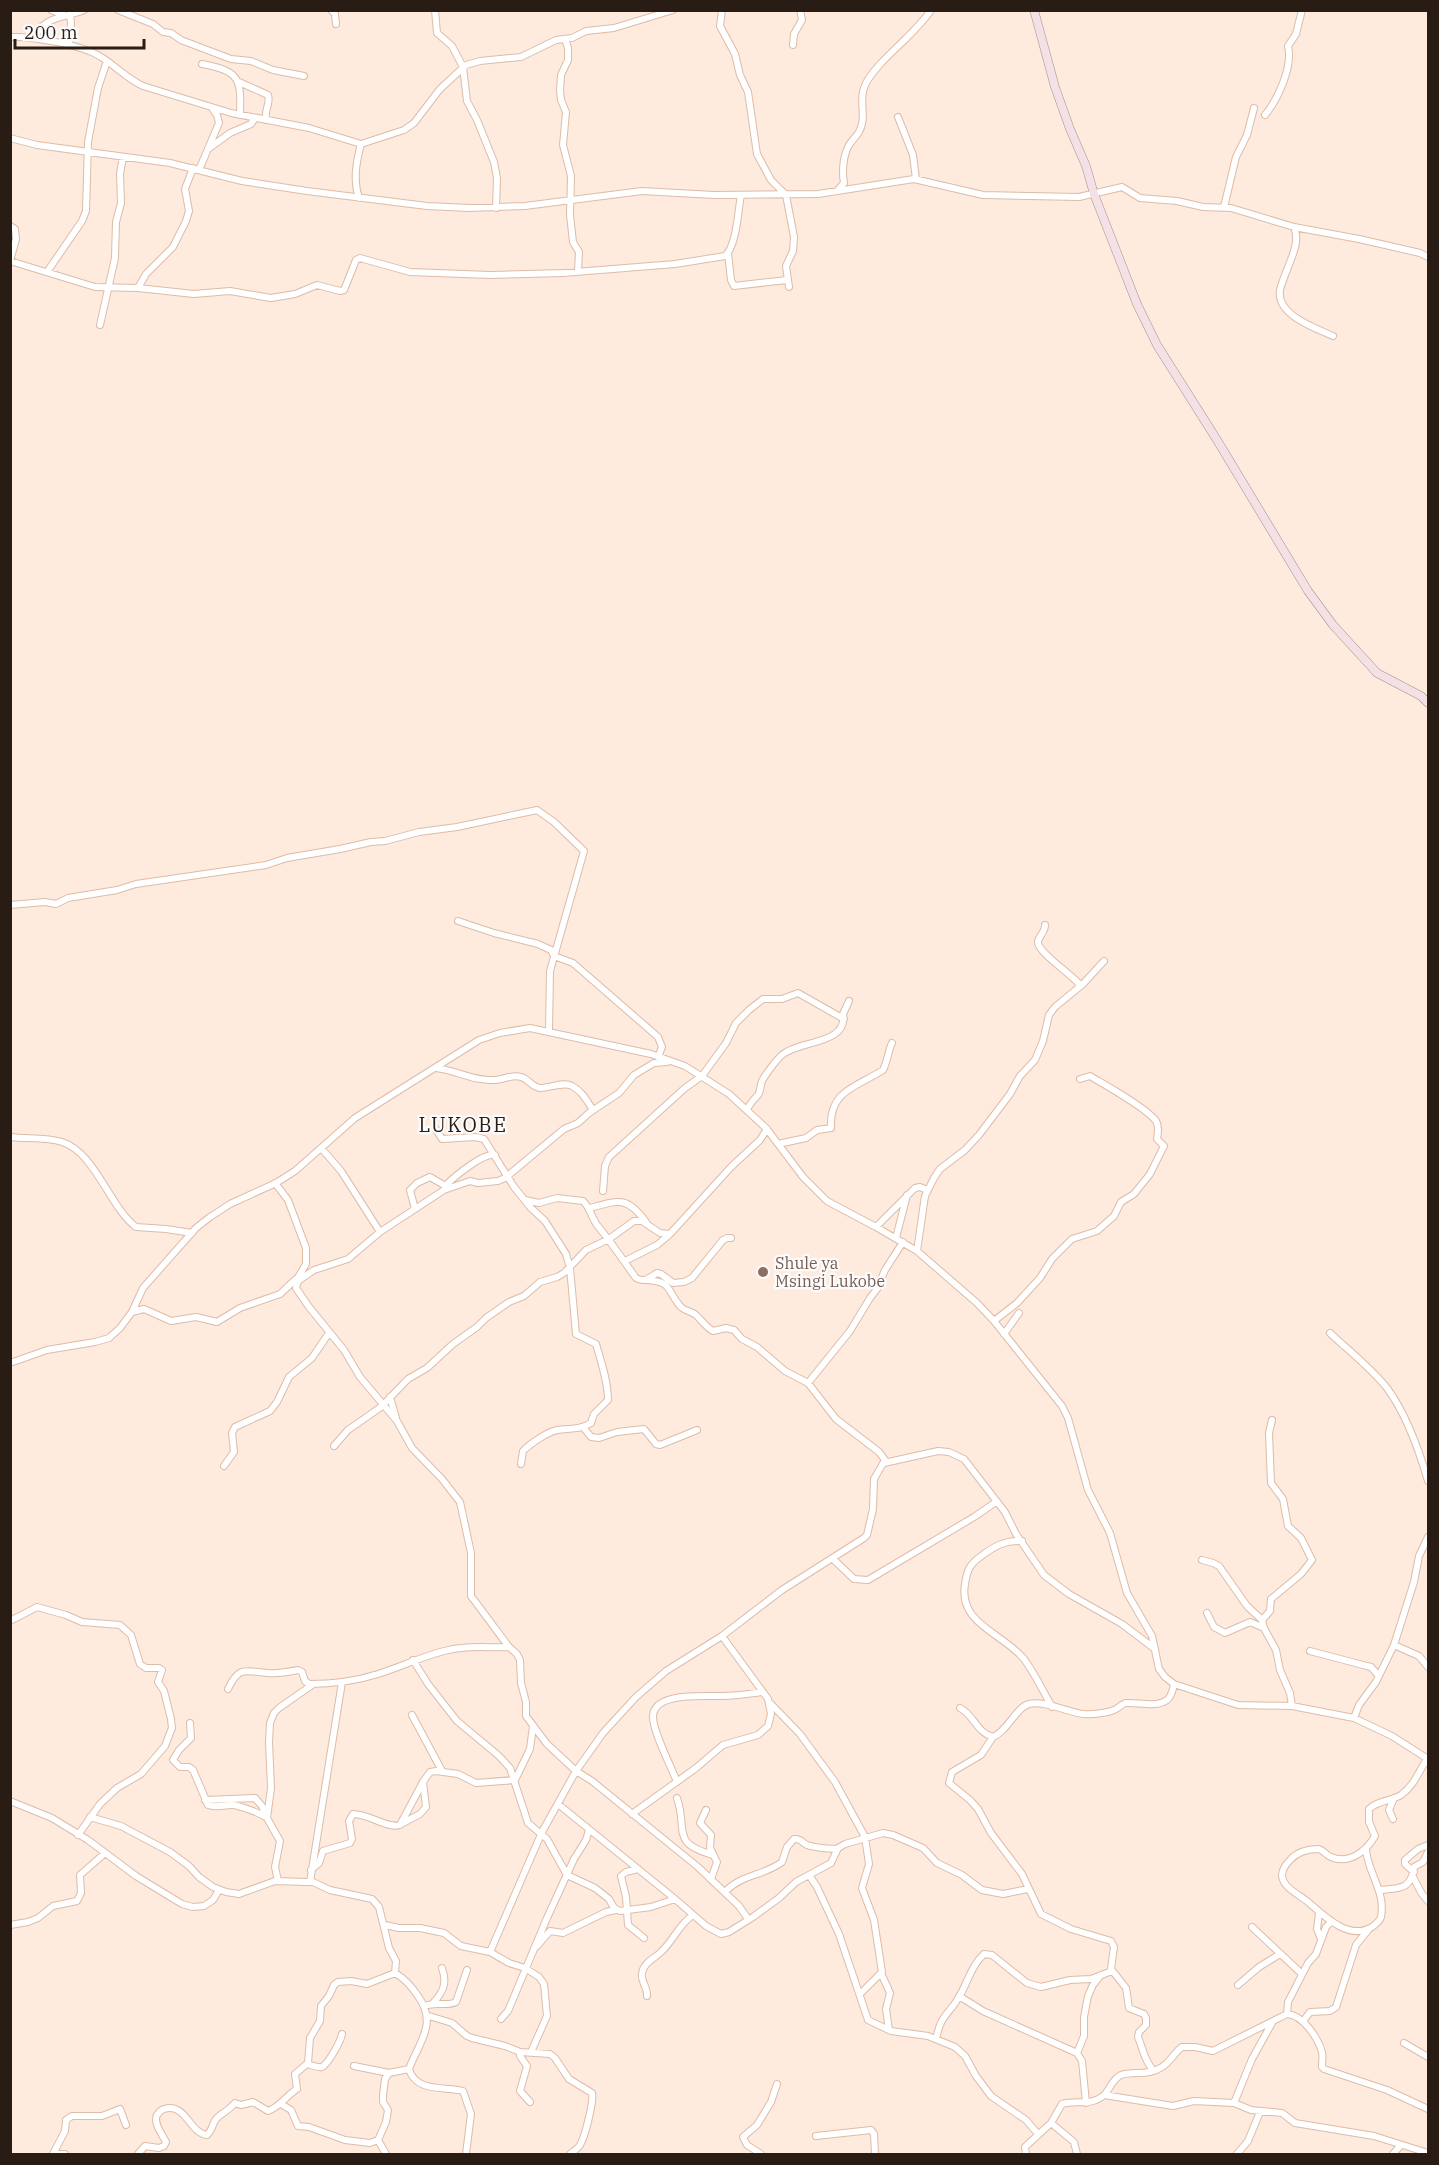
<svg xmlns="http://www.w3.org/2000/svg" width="1439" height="2165" viewBox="0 0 1439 2165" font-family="'IBM Plex Serif',serif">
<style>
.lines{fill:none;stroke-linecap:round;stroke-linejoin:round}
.minor-casing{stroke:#ddbca8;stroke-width:8}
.major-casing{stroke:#a78f90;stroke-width:9}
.minor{stroke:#fff;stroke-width:6}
.major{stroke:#f3e1e5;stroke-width:8}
.education-dot{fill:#8d6e63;stroke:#fcfcfc;stroke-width:2}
.labels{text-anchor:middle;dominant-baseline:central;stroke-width:4.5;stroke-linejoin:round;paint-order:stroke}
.education-label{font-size:16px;fill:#785e54;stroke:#fcfcfc;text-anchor:start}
.quarter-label{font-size:20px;letter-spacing:1.5px;fill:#281c15;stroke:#fcfcfc}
</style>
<rect width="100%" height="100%" fill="#ffeade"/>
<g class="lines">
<defs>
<path id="minor" d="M51 10 64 15
M118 10 153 24 163 32 171 33 181 40 231 59 251 61 273 70 304 76
M331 10 335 14 336 24
M435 10 437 33 452 46 463 67 467 101 477 120 494 162 497 178 496 208
M722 10 720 26 735 54 740 75 748 92 757 154 771 180 786 195 794 237 793 251 786 266 789 287
M10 37C32 36 83 45 101 57 116 66 127 79 143 86L231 113 309 128 361 144 404 130 414 123 440 89 466 65 480 61 521 57 556 40 572 38 586 31 614 28 673 10
M34 38C45 15 63 19 84 10
M565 39 568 48V60L561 75 560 91 561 100 566 112 563 145 571 176 570 215 573 242 579 252 578 271
M69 45 71 24 70 14
M793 45 794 34 802 20 800 10
M202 64C241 71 241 80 240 115
M239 82 268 95C271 103 264 110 266 120
M1265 115C1278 99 1293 67 1288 46L1296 34 1302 10
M898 117 913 155 916 179
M10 138 37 145 170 163 242 181 307 191 427 206 469 208 525 206 642 191 714 195 818 194 914 179 983 195 1079 197 1122 187 1140 198 1177 201 1203 207 1231 208 1294 227 1359 239 1420 253 1428 257
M208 149 230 133 251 124 255 118
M199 170 219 123 217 115 212 108
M837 191 844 183C842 172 843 157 848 147 851 141 856 137 859 132 868 116 857 100 866 83 879 59 914 36 931 10
M359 198C353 180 356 163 361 144
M1224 207 1236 157 1247 135 1254 108
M10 226 15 229 16 239 10 261 95 287 138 288 194 294 230 291 271 298 295 294 317 285 340 291 344 290 356 260 360 258 410 272 490 275 563 273 675 264 725 256C737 245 738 210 741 195
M1294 227C1298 237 1296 245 1293 254 1289 266 1283 278 1280 290 1276 315 1315 328 1333 336
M728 253 731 280 734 286 787 280
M47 272 82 221 86 211 88 142 98 88 107 61
M138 288 146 274 173 247 186 221 189 211 185 189 193 168
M100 325 115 258 116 222 121 203 120 174 123 157
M10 905 45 902 56 904 68 898 117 890 136 884 266 865 287 858 340 849 371 842 385 841 419 832 457 827 537 810 554 822 584 851 550 971 549 1032
M458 921 494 933 538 944 551 950 554 956 573 963 658 1037 662 1047 658 1057
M1045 925C1045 933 1038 937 1038 942 1037 952 1074 976 1081 986
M667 1062 654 1063 634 1075 619 1093 589 1113 578 1123 564 1129 505 1178 498 1181 478 1183 470 1181 444 1190 380 1232 348 1259 314 1270 298 1281 296 1288 309 1307 344 1350 360 1377 397 1421 412 1448 442 1479 460 1502 471 1553V1596L509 1647 517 1654 520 1660 521 1683 526 1702V1716L547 1744 576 1771 592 1781 698 1867 739 1906 748 1919
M436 1068C456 1070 472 1081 494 1080 503 1080 512 1074 521 1077 529 1079 531 1087 540 1088 550 1088 564 1081 572 1086 583 1092 586 1100 593 1110
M747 1110C750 1103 753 1100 758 1095 761 1091 760 1086 762 1081 765 1075 777 1059 782 1055 799 1040 848 1045 843 1014L849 1001
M435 1128 442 1139 475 1137 484 1139 514 1187 531 1208 545 1221 566 1254 570 1268 576 1334 596 1344C601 1361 608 1382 608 1400L594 1414 591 1423C580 1430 569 1428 557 1430 547 1432 530 1444 523 1451L521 1464
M10 1137C27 1139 46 1137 62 1142 95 1152 110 1208 136 1227L166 1229 192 1233
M778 1144 806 1138 817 1130 831 1128C829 1090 857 1087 883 1070 888 1060 888 1051 892 1043
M322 1149 341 1171 380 1232
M275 1183 288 1200 306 1248V1264L296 1281
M446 1185C454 1177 484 1152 495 1155
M603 1191 605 1166 609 1157 685 1088 702 1076 726 1043 736 1023 749 1010 763 999H782L798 993 844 1019
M525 1200 539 1203 557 1198 583 1201C591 1209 591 1217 597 1225 611 1242 623 1260 636 1278 645 1283 650 1277 657 1273L661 1274 673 1283 684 1282 692 1278 723 1240 727 1238H731
M590 1208C619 1200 627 1196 646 1222
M415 1209 410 1190 417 1183 430 1177 449 1188
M876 1227 915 1188 920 1187 927 1190
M896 1238 907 1195
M917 1251 925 1196 934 1178 940 1169 965 1150 979 1135 1010 1094 1020 1076 1035 1060 1043 1041 1049 1015 1055 1007 1083 984 1104 961
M625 1261 657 1245 669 1235
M132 1312 144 1309 171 1321 196 1317 217 1322 240 1308 280 1294 296 1279
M994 1321 1017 1303 1040 1278 1052 1259 1072 1239 1097 1231 1114 1216 1121 1202 1134 1194 1150 1174 1164 1146 1157 1139C1158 1134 1159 1126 1156 1121 1147 1108 1105 1085 1090 1076L1080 1079
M1330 1333C1349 1351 1371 1368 1387 1388 1407 1415 1419 1450 1428 1481
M1004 1334 1019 1313
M10 1363 47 1350 95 1342 109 1338 120 1328 132 1312 143 1288 196 1228 210 1217 230 1204 276 1183 295 1171 355 1118 479 1040 500 1033 530 1028 651 1054 685 1066 729 1094 766 1128 803 1177 827 1201 876 1227 917 1251 977 1303 994 1321 1062 1406 1068 1418 1088 1490 1110 1533 1127 1593 1152 1636 1159 1669 1165 1677 1174 1684 1238 1705 1292 1706 1354 1718 1392 1736 1428 1759
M808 1383 850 1331 870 1298 877 1289 885 1270 903 1242
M390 1397 396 1418
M583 1427 591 1437 599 1438 617 1432 644 1429 656 1444 660 1445 697 1430
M334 1446 348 1430 381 1407 408 1379 427 1368 453 1344 477 1327 486 1318 509 1302 524 1296 540 1282 557 1277 564 1273 586 1250 609 1239 634 1221H642L660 1233 670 1234 731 1167 760 1140 767 1129
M884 1463 938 1451 949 1452 964 1459 1005 1512 1016 1534 1044 1575 1069 1594 1122 1624 1155 1649
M224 1466 234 1452 232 1433 235 1427 270 1411 277 1402 289 1377 312 1358 329 1333
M1022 1541C1004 1540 993 1547 980 1557 969 1565 967 1571 965 1584 958 1624 1003 1633 1024 1659 1035 1674 1043 1691 1052 1707
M833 1559 854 1579 868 1580 974 1517 996 1502
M1202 1560 1213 1563 1219 1566 1247 1606 1262 1620 1264 1628 1276 1650 1280 1670 1290 1693 1292 1706
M1207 1613 1214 1627 1225 1633 1250 1622 1264 1628
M1262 1620 1270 1611 1271 1599 1301 1574 1312 1560 1301 1538 1288 1526 1283 1499 1271 1483 1269 1433 1272 1420
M10 1621 37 1607 66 1615 82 1622 120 1625 131 1635 140 1664 146 1668H159L162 1670 158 1682 164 1691 171 1719 172 1728 165 1746 141 1774 117 1788 100 1804 78 1835
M1394 1645 1419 1656 1428 1667
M1310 1651 1363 1665 1371 1667 1378 1675
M413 1660 428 1684 457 1721 499 1756 510 1768 528 1823 547 1839 567 1875 595 1888 609 1899 614 1908 620 1911 651 1907 675 1899
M228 1689C240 1664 246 1672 268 1673 278 1674 288 1672 298 1670L302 1672 305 1681 309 1684C332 1684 356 1681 378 1674 400 1667 421 1657 444 1651 466 1645 486 1648 509 1647
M770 1703 800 1734 835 1782 865 1837 869 1864 862 1888 874 1920 882 1972 860 1994
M960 1708C974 1715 976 1732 993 1737 1008 1731 1016 1707 1029 1704 1044 1700 1067 1712 1083 1714 1091 1715 1107 1713 1114 1710 1119 1708 1121 1704 1126 1703 1138 1702 1156 1708 1167 1700 1172 1696 1173 1689 1174 1684
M412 1715 442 1771
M1354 1718 1359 1705 1376 1682 1394 1645 1414 1582 1419 1556 1428 1537
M190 1723 191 1738 179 1750 173 1760 180 1767H189L193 1770 208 1805C216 1808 223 1805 232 1805 238 1805 263 1814 267 1818
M993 1737 981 1755 952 1772 949 1783 970 1800 978 1809 991 1833 1022 1874 1041 1914 1071 1929 1111 1941 1114 1947 1111 1969 1126 1988 1129 2008 1144 2014 1146 2018V2025L1139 2032 1138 2037C1143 2049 1144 2060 1153 2070
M677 1782C671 1766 653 1732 653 1717 653 1691 706 1697 722 1696 736 1696 749 1694 763 1692
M677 1798C688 1831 670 1843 713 1855
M205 1800 255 1798 262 1806 265 1814
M10 1801 52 1818 88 1840 136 1876 182 1904 193 1907 204 1906 213 1900 219 1890
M558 1804 675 1899 706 1926 721 1934 729 1932 753 1917 779 1898 796 1882 831 1863 838 1848 845 1844 883 1833 893 1835 923 1848 937 1863 962 1875 982 1890 1003 1894 1028 1889
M706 1810 700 1823 711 1835 710 1848 717 1862 711 1879
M632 1814 696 1768 723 1745 758 1735 768 1726 771 1714 768 1699 722 1636
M90 1817 121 1826 170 1852 189 1866 199 1877 213 1887 226 1892 239 1894 275 1881 306 1882H313L330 1890 372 1899 379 1907 389 1948 396 1961 395 1973
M1393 1819 1389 1810 1394 1798
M403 1823 420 1814 426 1807 423 1782
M1366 1850C1368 1873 1386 1892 1381 1917 1380 1921 1376 1924 1372 1927 1349 1941 1324 1916 1308 1902 1299 1894 1284 1889 1282 1876 1282 1870 1286 1864 1290 1860 1298 1851 1308 1849 1319 1849 1324 1851 1326 1855 1331 1857 1350 1865 1367 1850 1375 1836L1369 1822V1809C1377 1801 1391 1801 1401 1795 1414 1786 1419 1771 1427 1759
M638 1869 626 1872 621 1876 626 1897 628 1925 644 1938
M311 1870 319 1863 323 1851 350 1843 352 1839 349 1821 353 1814C369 1814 388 1829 400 1825L423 1782 430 1772 436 1771 458 1774 476 1783 515 1780 530 1749 533 1726
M1414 1872 1405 1864V1860L1418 1849 1428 1845
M809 1875 817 1887 839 1934 868 2020 891 2031 928 2036 955 2047 965 2056 976 2076 991 2096 1026 2120 1038 2134
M1413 1877 1422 1894 1428 1901
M278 1881 275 1867 280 1841 267 1818 271 1788 269 1742 270 1723 274 1713 279 1708 312 1685
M310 1882 342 1682
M1380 1890C1400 1888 1411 1890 1414 1867L1423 1862 1428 1852
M725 1892C741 1874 764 1876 782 1862L787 1847 794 1839C801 1838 801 1842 807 1845 813 1847 832 1850 838 1848
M1319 1913 1317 1929 1321 1939
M10 1925 28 1922 38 1918 53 1906 77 1901 81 1893 80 1875 104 1854
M385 1925 399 1928H420L444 1933 461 1946 490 1952 509 1963 525 1968 539 1977 544 1984 547 2016 531 2052
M1252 1927 1302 1974
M537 1946 550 1931 563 1933 606 1912 616 1910
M490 1952 542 1832 576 1771 603 1733 636 1697 666 1671 722 1636 782 1590 864 1538 867 1535 873 1509 874 1479 885 1460 879 1452 836 1419 808 1383 785 1371 757 1347 742 1339 734 1330 726 1328 713 1331C706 1327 702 1321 696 1315 691 1311 684 1311 680 1306 665 1288 673 1282 646 1280
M881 1973 890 1993 886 2009 889 2030
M1238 1985 1259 1967 1280 1954
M647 1996C648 1988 640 1980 642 1973 644 1962 655 1958 661 1952 674 1940 679 1924 693 1915
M959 1996 983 2011 1077 2053 1082 2061 1086 2103
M434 2002C444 1991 447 1982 442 1968
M425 2006C436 2001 447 2007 456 2002L467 1970
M1287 2014 1288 2002 1308 1963 1316 1954 1326 1927 1331 1922
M429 2016 452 2023 467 2036 472 2038 505 2046 520 2052 550 2054 555 2058 569 2079 592 2093C594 2101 585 2137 580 2145 578 2149 573 2151 570 2154
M501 2019 508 2011 547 1918 574 1859 586 1840 589 1830
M1304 2020 1310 2012 1330 2011 1336 2007 1356 1945 1369 1929
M936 2039C941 2014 948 2016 959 1997 968 1982 971 1966 984 1954L992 1955 1027 1983 1041 1987 1070 1980 1091 1979 1112 1971
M1404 2043 1428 2057
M520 2052V2056L527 2066 520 2091 530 2102
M1077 2053 1084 2036V2017L1088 1996 1093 1985 1101 1975
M307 2064C311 2065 318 2068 322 2067 328 2064 341 2041 342 2034
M354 2066 389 2073
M1104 2095 1173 2106 1194 2101 1234 2103 1251 2110 1282 2113 1295 2123 1374 2136 1428 2153
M1234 2103 1252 2059 1272 2023
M281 2104 291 2110 298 2126 309 2127 345 2140 370 2143 378 2140
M1051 2123 1074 2142 1077 2154
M816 2136 871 2130 874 2134 875 2154
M53 2154 65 2131 66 2120 72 2116H102L120 2109 126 2125
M54 2154H65
M138 2154 145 2146 159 2148 164 2146 166 2142C162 2134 153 2123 157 2115 159 2112 161 2110 164 2109 186 2102 189 2133 207 2135 213 2130 212 2122 218 2117 224 2112 230 2109 235 2103L241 2105 253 2102 268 2111C280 2107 287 2095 297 2089L295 2074 308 2063 310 2038 320 2021 321 2006 329 1996 334 1985 338 1982 351 1981 367 1984 395 1973C404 1978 412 1987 418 1996 438 2024 419 2042 409 2069 416 2093 445 2086 463 2091L471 2114 466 2154
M386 2154 378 2140 386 2122 388 2110 383 2102V2095L385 2079 389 2073 409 2069
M761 2154 747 2145 743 2137 757 2125 771 2102 777 2084
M1026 2154 1025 2147 1051 2123 1062 2104C1076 2100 1091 2106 1103 2096 1110 2090 1112 2079 1121 2075 1133 2071 1149 2076 1162 2067 1170 2062 1174 2053 1182 2047H1195L1213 2051 1287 2014C1303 2015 1318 2038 1322 2052 1323 2057 1322 2062 1322 2067L1324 2069 1387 2090 1428 2109
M1237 2154 1248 2141 1260 2112
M1393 2154 1401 2145"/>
<path id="major" d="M1034 10 1055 87 1070 129 1086 166 1094 194 1137 304 1157 345 1217 440 1308 591 1333 625 1377 673 1421 696 1428 703"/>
</defs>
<!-- minor casing -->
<use href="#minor" class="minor-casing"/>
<!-- major casing -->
<use href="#major" class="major-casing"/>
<!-- minor -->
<use href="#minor" class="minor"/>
<!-- major -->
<use href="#major" class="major"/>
</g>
<!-- markers -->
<circle class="education-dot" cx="763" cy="1272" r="6"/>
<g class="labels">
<!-- education labels -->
<g class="education-label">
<text x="775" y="1263">Shule ya<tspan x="775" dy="18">Msingi Lukobe</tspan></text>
</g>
<!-- quarter labels -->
<g class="quarter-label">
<text x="463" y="1124">LUKOBE</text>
</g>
</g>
<!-- border -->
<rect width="1439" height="2165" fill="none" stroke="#281c15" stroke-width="24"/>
<!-- scale -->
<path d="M15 39v9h129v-9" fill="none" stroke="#281c15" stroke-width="3"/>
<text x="24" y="39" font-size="18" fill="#281c15" stroke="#fcfcfc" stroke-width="4.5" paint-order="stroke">200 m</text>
</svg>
